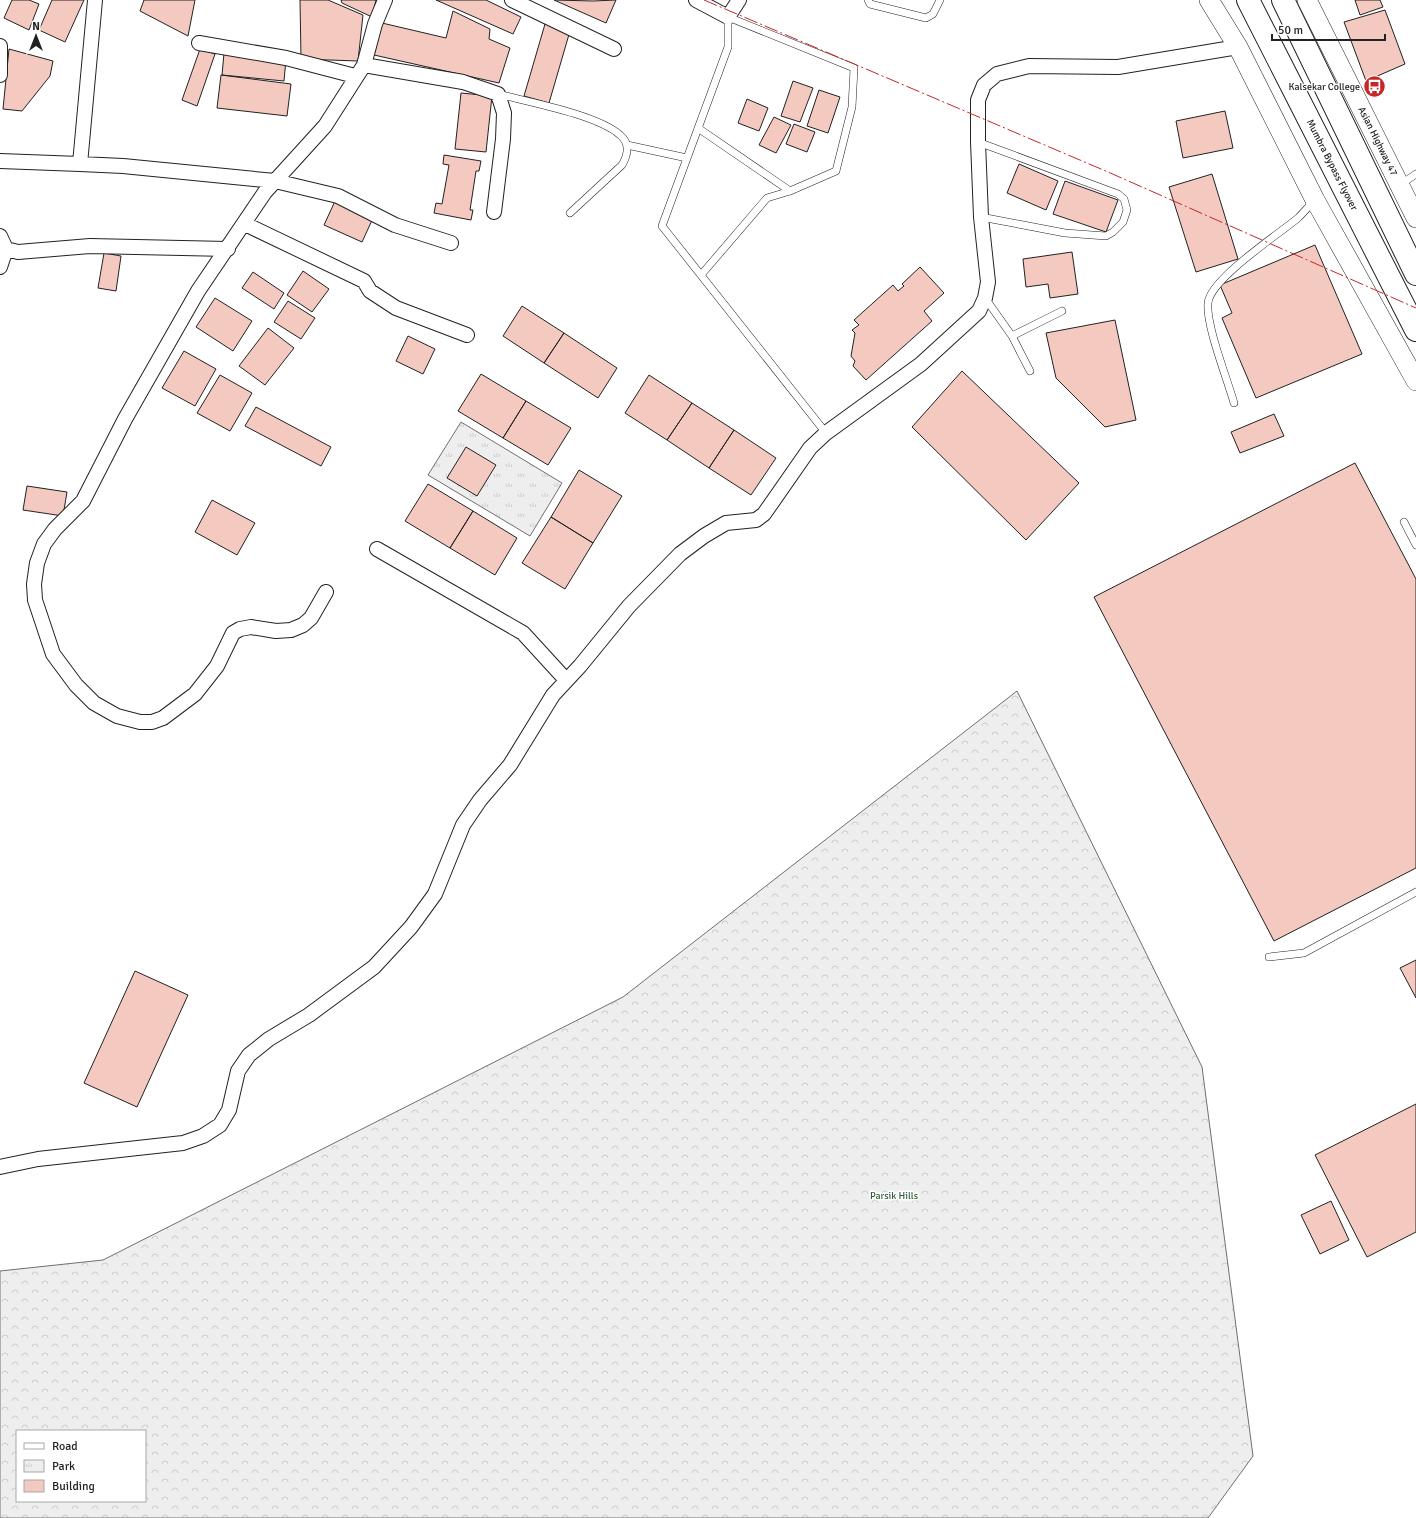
<svg xmlns="http://www.w3.org/2000/svg" width="1416" height="1518" viewBox="0 0 1416 1518" font-family="Signika,sans-serif">
<style>
.forest{fill:url(#forest-crowns);stroke:#6f6f6f;fill-rule:evenodd}
.park{fill:url(#park-tufts);stroke:#6f6f6f}
.building{fill:#f3c9c0;stroke:#222}
.lines{fill:none;stroke-linecap:round;stroke-linejoin:round}
.service-casing{stroke:#222;stroke-width:8}
.minor-casing{stroke:#222;stroke-width:16}
.secondary-casing{stroke:#222;stroke-width:20}
.trunk-casing{stroke:#222;stroke-width:24}
.service{stroke:#fff;stroke-width:7}
.minor{stroke:#fff;stroke-width:14}
.secondary{stroke:#fff;stroke-width:19}
.trunk{stroke:#fff;stroke-width:22}
.power{stroke:#c62828;stroke-width:1;stroke-dasharray:14 3 2 3;stroke-linecap:butt}
.labels{text-anchor:middle;dominant-baseline:central;stroke-width:3;stroke-linejoin:round;paint-order:stroke}
.poi-label{font-size:10px;fill:#222;stroke:#fff;text-anchor:end}
.street-label{font-size:10px;fill:#222;stroke:#fff}
.park-label{font-size:10px;fill:#2f5e38;stroke:#fff}
</style>
<defs>
<pattern id="forest-crowns" width="20" height="18" patternUnits="userSpaceOnUse"><rect width="20" height="18" fill="#eee"/><path d="M2 6a3 3 0 1 1 6 0M12 15a3 3 0 1 1 6 0" fill="none" stroke="#ccc"/></pattern>
<pattern id="park-tufts" width="24" height="20" patternUnits="userSpaceOnUse"><rect width="24" height="20" fill="#eee"/><path d="M3 7l-1-3M5 7V3M7 7l1-3M15 17l-1-3M17 17v-4M19 17l1-3" fill="none" stroke="#ccc"/></pattern>
</defs>
<rect width="100%" height="100%" fill="#fff"/>
<!-- forest -->
<path class="forest" d="M1017 691 1202 1067 1253 1456 1208 1518H0V1271L103 1260 623 997ZM17 1431H145V1501H17Z"/>
<!-- park -->
<path class="park" d="M461 422 562 483 530 536 428 475Z"/>
<!-- building -->
<path class="building" d="M12 0H29L39 4 29 30 4 18Z
M52 0H84L65 42 39 30Z
M144 0H195L188 36 140 11Z
M300 0H328L363 15 358 61 301 59Z
M341 0H376L372 17 342 3Z
M436 0H486L521 17 513 34Z
M554 0 593 1 616 0 606 23Z
M1355 0H1380L1383 7 1360 15Z
M1385 10 1405 64 1366 81 1344 22Z
M453 11 490 29 489 39 510 48 499 83 374 55 382 23 446 38Z
M545 24 570 31 549 103 524 96Z
M9 49 53 61 50 76 22 111 3 109Z
M200 49 215 54 197 106 182 100Z
M224 53 286 59 284 81 222 75Z
M221 75 291 84 287 116 217 108Z
M793 81 813 88 800 122 781 116Z
M819 90 840 97 828 133 807 126Z
M461 93 492 96 486 152 455 149Z
M747 99 768 108 759 131 738 123Z
M1225 111 1233 148 1183 158 1176 121Z
M774 117 791 125 776 153 759 145Z
M794 124 815 132 807 152 786 144Z
M444 155 481 161 479 171H476L470 210H473L471 220 434 213 436 203 442 204 449 165 443 164Z
M1019 164 1058 181 1046 210 1007 193Z
M1212 174 1238 259 1196 272 1169 187Z
M1065 181 1118 200 1106 232 1053 214Z
M336 199 374 216 362 242 324 225Z
M1315 245 1362 354 1256 398 1222 318 1232 313 1220 285Z
M1072 252 1078 294 1050 298 1048 284 1026 287 1023 259Z
M104 253 121 256 116 291 98 288Z
M920 267 944 293 924 311 932 321 866 380 853 366 855 361 851 356 855 333 852 330 859 325 854 320 893 285 898 291 904 286 902 284Z
M303 271 329 289 312 312 287 295Z
M253 272 284 293 274 309 242 288Z
M215 298 252 321 233 351 196 327Z
M288 301 315 318 301 339 274 322Z
M522 306 564 333 544 363 503 336Z
M1115 320 1136 420 1105 427 1056 378 1046 333Z
M268 328 294 348 265 385 239 366Z
M564 333 617 368 598 398 544 363Z
M408 336 435 349 423 374 396 361Z
M184 351 216 369 195 406 162 388Z
M962 371 1079 483 1026 540 912 427Z
M481 374 526 401 503 438 458 411Z
M220 375 252 393 230 431 197 413Z
M649 375 692 403 667 440 625 413Z
M526 401 571 428 548 465 503 438Z
M692 403 734 430 709 468 667 440Z
M256 407 331 447 321 466 245 426Z
M1274 414 1284 436 1240 453 1231 432Z
M734 430 776 458 751 495 709 468Z
M466 447 496 465 477 496 447 478Z
M1355 463 1416 579V868L1274 941 1094 597Z
M579 470 622 496 593 543 551 517Z
M428 484 473 511 450 548 405 521Z
M27 486 67 492 63 516 23 510Z
M212 500 255 523 237 555 195 532Z
M473 511 517 538 495 575 450 548Z
M551 517 593 543 565 589 522 563Z
M1416 960V998L1400 968Z
M135 971 188 995 137 1107 84 1083Z
M1416 1104V1232L1367 1257 1315 1155Z
M1331 1201 1349 1240 1320 1254 1301 1215Z"/>
<g class="lines">
<defs>
<path id="service" d="M868 0 870 4 926 18 933 14 940 0
M498 94C529 102 598 115 620 135 630 143 628 155 622 165L570 213
M698 128 790 191
M978 142 1118 194 1124 199 1127 210 1123 222 1113 232 1106 236 1065 233 981 217
M627 145 687 158
M1400 185 1416 174
M701 275 767 198 790 191 836 171 852 107 854 68 728 17V47L662 226 826 433
M985 298 1012 336 1030 371
M1012 336 1062 311
M1234 403C1227 378 1206 326 1208 303 1210 279 1279 234 1298 218 1304 212 1309 206 1315 200
M1404 522 1416 545
M1269 957 1304 953 1416 892"/>
<path id="minor" d="M95 0 80 164 123 166 275 181 338 196 395 225 451 243
M512 0 614 49
M696 0 728 17 739 0
M199 43 286 58 355 76
M0 46V75
M364 65 463 82 498 94 504 113 503 139 494 212
M0 161 80 164
M245 224 364 281 370 291 396 308 467 335
M0 236 6 249 18 252 90 246 228 249
M0 267 6 249
M377 549 523 633 566 680
M326 592 311 618 303 625 291 630 276 631 251 627 240 629 233 633 217 666 195 694 163 718 152 722H140L117 716 94 703 76 685 53 654 35 600 34 584 37 563 44 544 55 529 83 501 125 419 198 291 265 192 325 126 364 65 375 24 385 0
M0 1167 38 1159 183 1143 203 1136 220 1125 229 1110 238 1071 249 1055 269 1039 309 1015 374 967 411 927 435 894 463 825 480 800 510 765 553 695 580 666 629 606 680 554 704 536 726 523 756 520 764 514 810 448 826 433 921 364 979 311 985 298 988 282 981 217 978 142V100L984 85 997 74 1029 66 1118 67 1238 47"/>
<g id="secondary">
<path d="M1209 0 1238 47 1315 200 1416 381"/>
<path id="s1" d="M1307 0 1416 218"/>
</g>
<g id="trunk">
<path id="s2" d="M1248 0 1416 330"/>
<path d="M1283 0 1416 274"/>
</g>
</defs>
<!-- service casing -->
<use href="#service" class="service-casing"/>
<!-- minor casing -->
<use href="#minor" class="minor-casing"/>
<!-- secondary casing -->
<use href="#secondary" class="secondary-casing"/>
<!-- trunk casing -->
<use href="#trunk" class="trunk-casing"/>
<!-- service -->
<use href="#service" class="service"/>
<!-- minor -->
<use href="#minor" class="minor"/>
<!-- secondary -->
<use href="#secondary" class="secondary"/>
<!-- trunk -->
<use href="#trunk" class="trunk"/>
<!-- power -->
<path class="power" d="M704 0 1108 172 1416 308"/>
</g>
<!-- icons -->
<defs>
<symbol id="bus-disc" viewBox="-11 -11 22 22"><circle r="9.5" fill="#c62828" stroke="#fff"/><path d="M-5-6H5V4H4V6H2V4H-2V6H-4V4H-5ZM-3.5-4V0h7V-4ZM-3.5 1.2v1.5H-2V1.2ZM2 1.2v1.5H3.5V1.2Z" fill="#fff"/></symbol>
</defs>
<g fill-rule="evenodd">
<use href="#bus-disc" x="1362" y="74" width="25" height="25"/>
</g>
<g class="labels">
<!-- poi labels -->
<g class="poi-label">
<text x="1360" y="87">Kalsekar College</text>
</g>
<!-- street labels -->
<g class="street-label">
<text stroke="none"><textPath href="#s1" startOffset="158">Asian Highway 47</textPath></text>
<text stroke="none"><textPath href="#s2" startOffset="185">Mumbra Bypass Flyover</textPath></text>
</g>
<!-- park labels -->
<g class="park-label">
<text x="894" y="1196">Parsik Hills</text>
</g>
</g>
<!-- legend -->
<rect x="16" y="1430" width="130" height="72" fill="#ffffff" stroke="#a7a7a7"/>
<rect x="24" y="1443" width="20" height="6" fill="#ffffff" stroke="#a7a7a7"/>
<text x="52" y="1450" font-size="12" fill="#222222">Road</text>
<rect x="24" y="1460" width="20" height="12" fill="url(#park-tufts)" stroke="#a7a7a7"/>
<text x="52" y="1470" font-size="12" fill="#222222">Park</text>
<rect x="24" y="1480" width="20" height="12" fill="#f3c9c0" stroke="#a7a7a7"/>
<text x="52" y="1490" font-size="12" fill="#222222">Building</text>
<!-- north arrow -->
<g transform="translate(36 36)" stroke="#ffffff" stroke-width="3" paint-order="stroke">
<path d="M0-3L7 15L0 10L-7 15Z" fill="#222222"/>
<text y="-6" font-size="11" font-weight="bold" text-anchor="middle" fill="#222222">N</text>
</g>
<!-- scale -->
<path d="M1272 34v6h113v-6" fill="none" stroke="#222222" stroke-width="2"/>
<text x="1278" y="34" font-size="12" fill="#222222" stroke="#ffffff" stroke-width="3" paint-order="stroke">50 m</text>
</svg>
